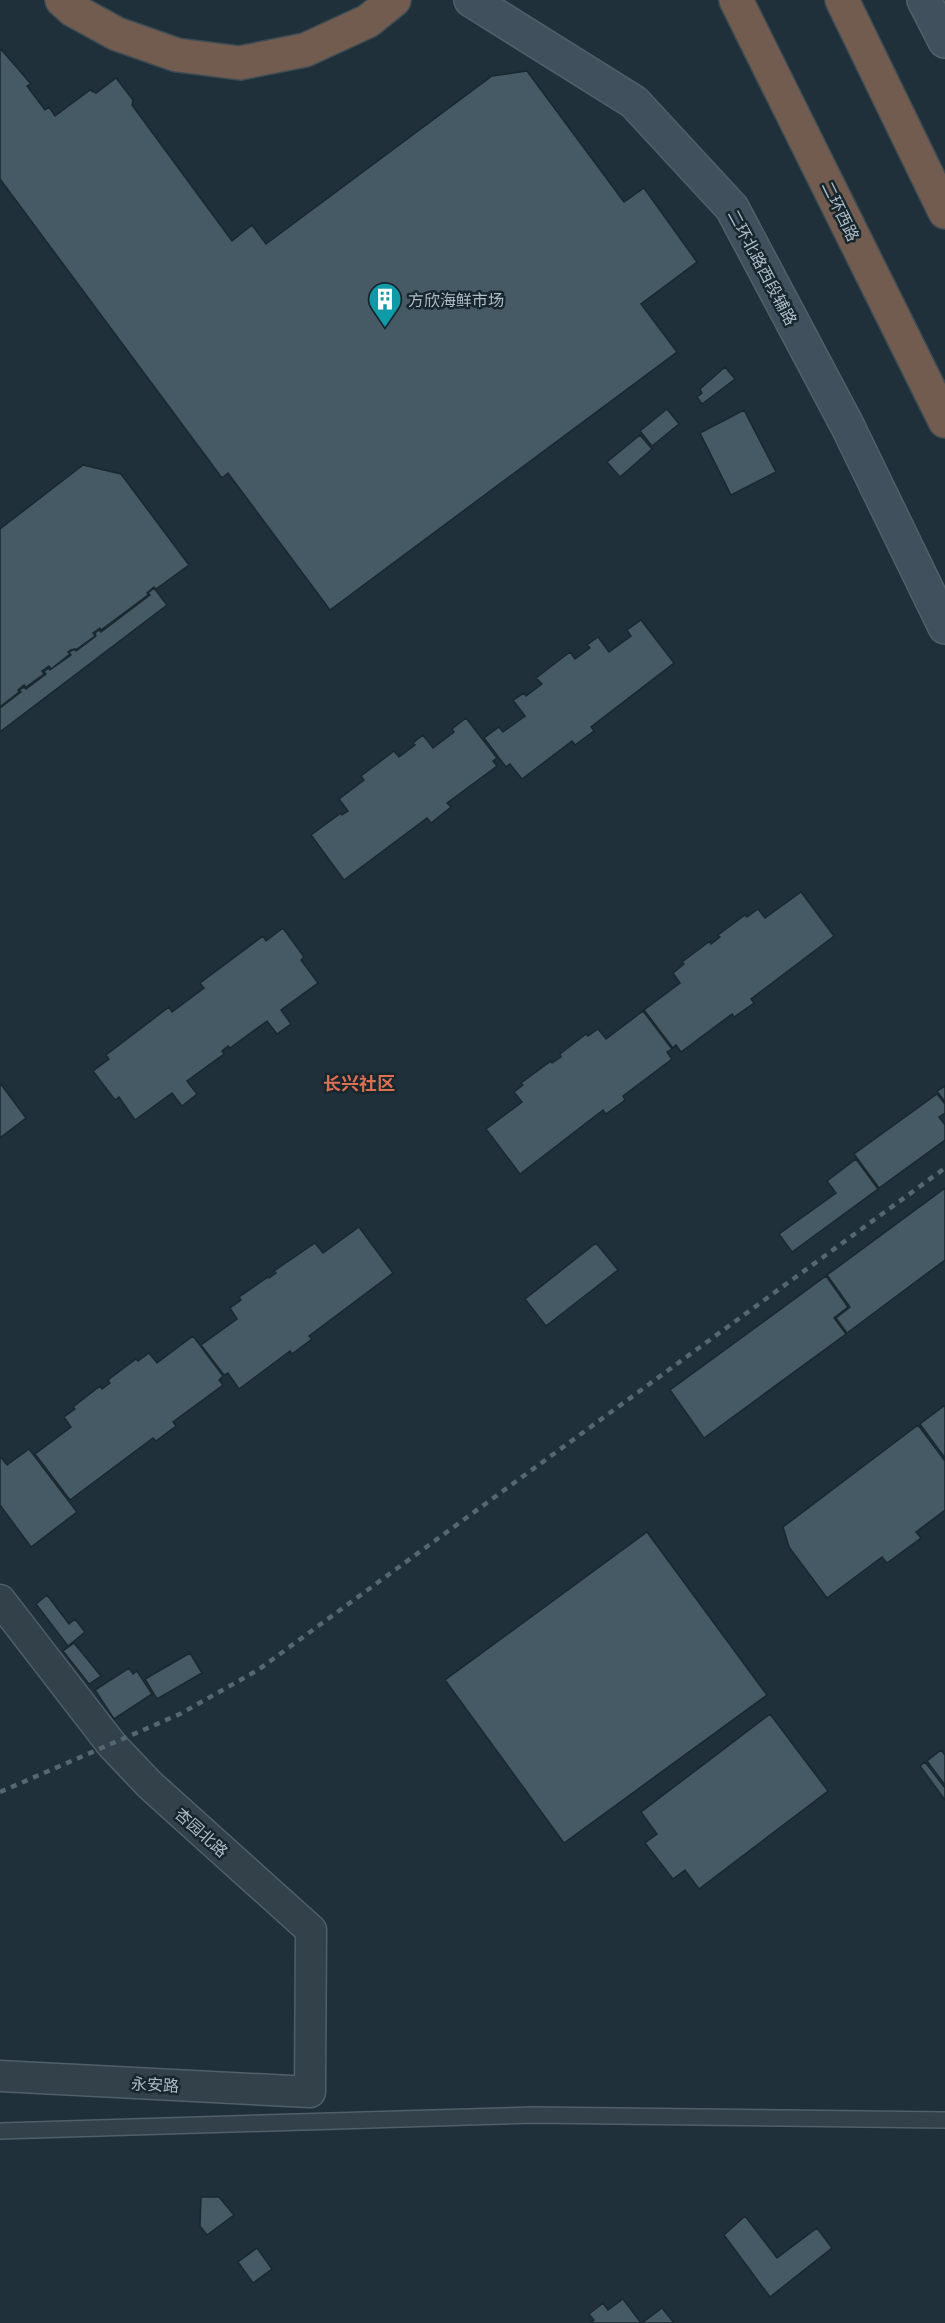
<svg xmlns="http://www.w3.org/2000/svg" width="945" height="2323" viewBox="0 0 945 2323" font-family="Barlow,'Noto Sans SC',sans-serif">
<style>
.building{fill:#465a66;stroke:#1a2830;stroke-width:1.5}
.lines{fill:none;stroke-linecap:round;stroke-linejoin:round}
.lane-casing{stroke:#505f68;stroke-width:18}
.street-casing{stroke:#505f68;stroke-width:33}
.secondary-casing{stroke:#505f68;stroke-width:36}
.highway-casing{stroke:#3d4c54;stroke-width:36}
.lane{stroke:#32414a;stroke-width:15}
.street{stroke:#32414a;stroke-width:30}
.secondary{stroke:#40515d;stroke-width:33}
.highway{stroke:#715c4f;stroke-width:33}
.rail{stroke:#546772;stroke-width:4.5;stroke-dasharray:6 6;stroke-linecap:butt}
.labels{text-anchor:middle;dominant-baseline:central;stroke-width:5;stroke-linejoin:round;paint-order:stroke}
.street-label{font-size:16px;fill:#adbcc7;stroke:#18262e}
.poi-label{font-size:16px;fill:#adbcc7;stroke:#18262e;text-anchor:start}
.neighbourhood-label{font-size:18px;font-weight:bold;fill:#dc7052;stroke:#18262e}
</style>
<rect width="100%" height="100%" fill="#1f303a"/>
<!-- building -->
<path class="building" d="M0 48 31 84 27 86 45 110 49 107 55 116 90 90 96 93 116 78 133 100 132 105 232 241 252 225 266 244 492 76 527 71 624 202 644 188 697 262 641 304 677 352 330 610 228 473 222 478 0 179Z
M725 367 735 379 702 404 697 397 702 393 700 389Z
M667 409 679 424 652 446 640 431Z
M744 410 776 472 731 495 700 433Z
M640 435 652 449 620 477 607 462Z
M83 465 121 474 189 565 156 589 154 587 147 593 148 595 101 630 100 628 93 633 95 636 77 649 71 650 68 652 70 654 51 669 49 666 42 671 44 674 26 687 24 685 18 690 19 692 0 707V529Z
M154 588 167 605 0 732V708L21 692 19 690 24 687 26 689 46 674 44 671 49 668 50 670 71 655 69 652 74 649 76 651 96 636 95 633 99 630 101 632 150 595 148 593Z
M641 620 674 663 591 727 594 731 575 745 572 741 522 779 510 764 506 767 484 738 499 727 503 732 525 716 513 700 524 693 526 696 542 684 536 678 570 652 575 659 590 648 587 645 598 637 609 652 631 636 627 630Z
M466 718 497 758 493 761 497 766 447 803 451 807 431 823 427 818 344 880 311 835 341 813 342 815 348 811 339 799 364 780 361 776 394 751 399 757 415 745 413 743 423 735 433 748 454 732 452 729Z
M801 892 834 936 751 999 754 1003 734 1017 732 1014 681 1052 676 1045 673 1048 644 1010 680 983 673 973 684 964 682 962 710 941 711 944 720 937 718 935 745 915 747 917 758 909 765 918Z
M283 928 304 957 301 960 318 983 281 1010 291 1024 277 1034 267 1021 230 1048 228 1046 222 1051 224 1054 187 1081 197 1094 182 1106 172 1093 135 1120 119 1097 115 1100 93 1071 109 1059 106 1055 169 1007 172 1012 204 988 200 983 263 936 266 941Z
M643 1011 672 1049 667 1052 672 1059 623 1096 625 1100 606 1114 603 1110 520 1174 486 1129 522 1102 514 1092 523 1085 521 1083 551 1061 552 1063 561 1057 560 1054 586 1034 588 1036 598 1029 606 1039Z
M0 1083 26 1118 0 1138Z
M945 1086V1102L937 1091Z
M937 1094 945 1104V1113L939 1117 945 1125V1140L879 1188 854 1154Z
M856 1159 878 1189 792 1252 779 1234 836 1193 827 1181Z
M945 1188V1260L847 1333 836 1318 850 1307 827 1275Z
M359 1227 393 1273 309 1336 312 1339 292 1354 290 1351 239 1389 228 1373 224 1375 201 1345 237 1319 230 1308 241 1300 239 1297 268 1277 269 1278 276 1273 274 1271 315 1243 323 1253Z
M596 1243 618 1270 546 1326 525 1299Z
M826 1276 848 1307 834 1318 846 1334 704 1438 670 1390Z
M193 1336 223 1376 219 1380 223 1385 173 1422 176 1426 156 1441 153 1438 70 1500 35 1454 71 1427 64 1417 75 1409 73 1407 100 1386 102 1389 110 1383 108 1380 136 1359 138 1361 149 1353 157 1363Z
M945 1405V1458L920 1424Z
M918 1425 945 1461V1510L916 1532 921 1538 887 1563 882 1557 827 1598 789 1547 783 1527Z
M29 1449 77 1512 31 1547 0 1505V1456L7 1465Z
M647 1532 767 1695 564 1843 445 1680Z
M47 1595 69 1624 75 1619 85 1632 68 1646 36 1604Z
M74 1643 101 1676 89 1684 63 1651Z
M190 1653 202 1673 157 1699 145 1679Z
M129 1668 133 1674 137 1671 152 1694 114 1719 95 1690Z
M770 1714 828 1791 699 1889 685 1870 673 1879 645 1843 657 1834 641 1812Z
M941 1750 945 1755V1785L927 1761Z
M925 1762 945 1788V1800L920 1766Z
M201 2197H219L234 2215 207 2235 200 2226Z
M745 2216 777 2258 817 2228 832 2248 770 2297 724 2235Z
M257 2248 272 2269 253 2283 238 2262Z
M623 2299 641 2323H590L594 2320 589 2314 603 2303 608 2310Z
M662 2308 674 2323H642Z"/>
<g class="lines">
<defs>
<path id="lane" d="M0 2131 533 2115 945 2120"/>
<path id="street" d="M0 1600 112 1745 150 1785 311 1930 310 2092 0 2076"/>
<path id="secondary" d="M471 0 634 102 732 208 847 425 945 627
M924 0 945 41"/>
<path id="highway" d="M62 0 73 10 117 34 177 55 240 63 305 50 368 21 394 0
M736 0 945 421
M842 0 945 212"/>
</defs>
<!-- lane casing -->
<use href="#lane" class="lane-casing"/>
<!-- street casing -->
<use href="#street" class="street-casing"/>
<!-- secondary casing -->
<use href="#secondary" class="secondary-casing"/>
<!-- highway casing -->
<use href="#highway" class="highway-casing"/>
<!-- lane -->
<use href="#lane" class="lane"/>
<!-- street -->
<use href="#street" class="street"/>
<!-- secondary -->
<use href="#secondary" class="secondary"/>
<!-- highway -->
<use href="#highway" class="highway"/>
<!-- rail -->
<path class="rail" d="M0 1792 180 1714 258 1670 945 1168"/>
</g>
<!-- icons -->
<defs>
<symbol id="building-pin" viewBox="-11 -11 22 30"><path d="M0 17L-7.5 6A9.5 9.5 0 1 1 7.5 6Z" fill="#0f9aa8" stroke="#18262e"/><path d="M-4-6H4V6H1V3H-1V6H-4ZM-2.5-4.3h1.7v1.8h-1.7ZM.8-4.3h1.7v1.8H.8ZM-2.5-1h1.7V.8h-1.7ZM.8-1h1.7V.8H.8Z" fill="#fff"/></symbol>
</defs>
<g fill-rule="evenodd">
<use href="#building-pin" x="366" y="280" width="38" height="52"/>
</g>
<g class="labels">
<!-- street labels -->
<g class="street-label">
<text transform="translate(841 211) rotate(64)">二环西路</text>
<text transform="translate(763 267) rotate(62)">二环北路西段辅路</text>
<text transform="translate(202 1832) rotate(42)">杏园北路</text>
<text transform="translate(155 2084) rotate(3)">永安路</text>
</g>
<!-- poi labels -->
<g class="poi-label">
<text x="408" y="299">方欣海鲜市场</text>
</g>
<!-- neighbourhood labels -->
<g class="neighbourhood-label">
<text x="359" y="1083">长兴社区</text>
</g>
</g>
</svg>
